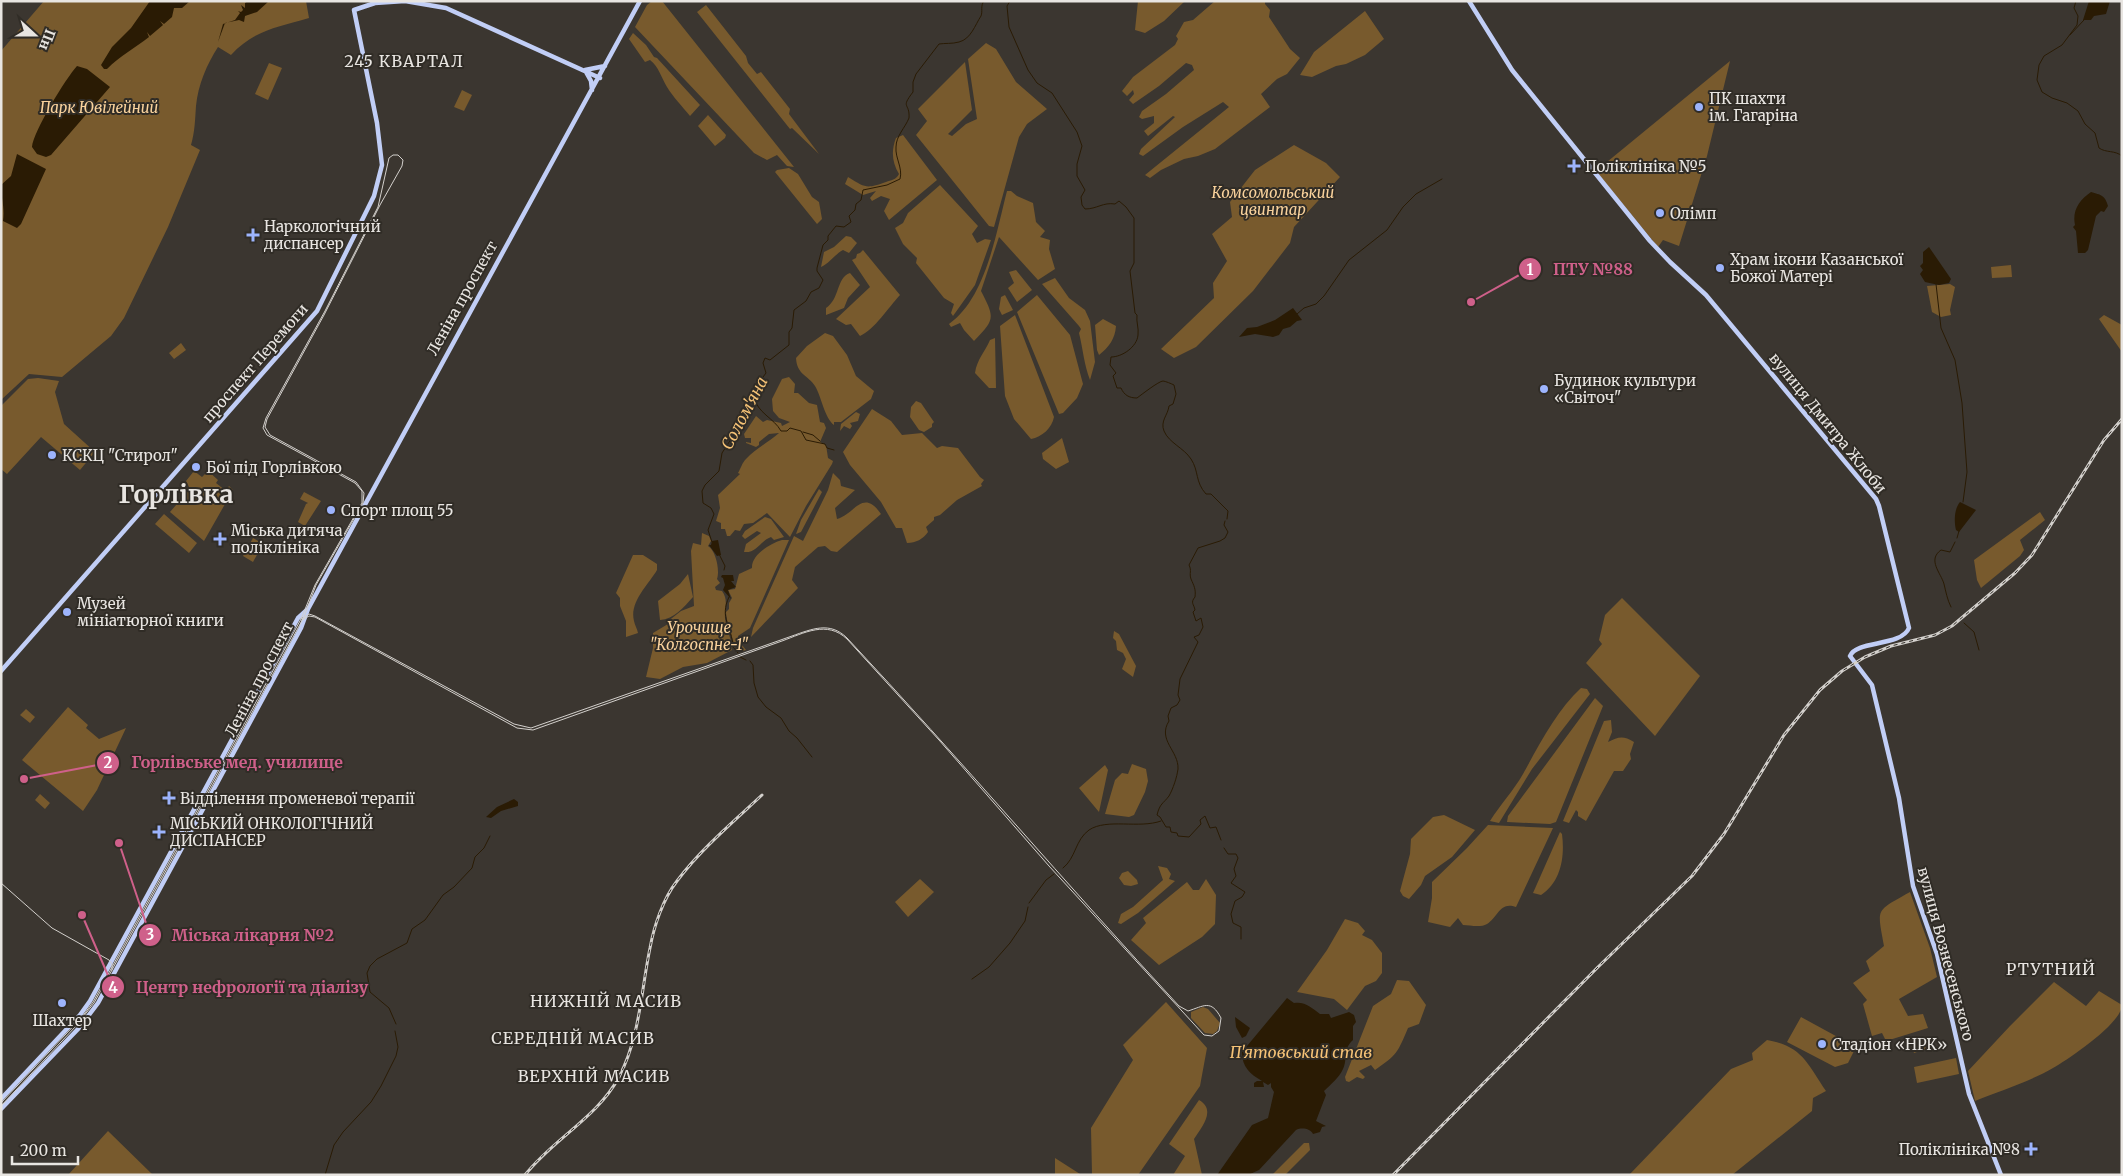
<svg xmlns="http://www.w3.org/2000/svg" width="2123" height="1176" viewBox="0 0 2123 1176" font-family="Merriweather,serif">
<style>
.green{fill:#785a2d}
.water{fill:#2a1b04}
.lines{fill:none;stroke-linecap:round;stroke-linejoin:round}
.stream{stroke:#2a1b04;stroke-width:1}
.major{stroke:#c1cef6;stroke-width:4.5}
.tram{stroke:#d3d0cc;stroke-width:1}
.rail-casing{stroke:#d3d0cc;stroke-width:3}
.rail{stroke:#302c26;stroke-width:1;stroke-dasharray:4;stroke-linecap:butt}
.poi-dot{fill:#9db4fd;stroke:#302c26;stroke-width:2}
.labels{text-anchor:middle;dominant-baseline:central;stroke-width:4;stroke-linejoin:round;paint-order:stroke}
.poi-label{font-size:15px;fill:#e8e5e1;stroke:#302c26;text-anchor:start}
.park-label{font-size:15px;font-style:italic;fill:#f9d29c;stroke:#302c26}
.street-label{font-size:15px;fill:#e8e5e1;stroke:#302c26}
.neighbourhood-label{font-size:16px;letter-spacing:1px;fill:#e8e5e1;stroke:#302c26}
.water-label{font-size:16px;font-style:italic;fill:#f5c276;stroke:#302c26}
.town-label{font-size:25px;font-weight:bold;fill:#e8e5e1;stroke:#302c26}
.leader{fill:none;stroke:#cf608a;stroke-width:2}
.callout-dot{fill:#cf608a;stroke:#302c26;stroke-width:2}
.mark-label{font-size:15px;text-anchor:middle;font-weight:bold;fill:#fff}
.callout-label{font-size:16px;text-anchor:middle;font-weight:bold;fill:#cf608a;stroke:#302c26;stroke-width:4;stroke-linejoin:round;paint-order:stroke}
</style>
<rect width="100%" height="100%" fill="#3b3630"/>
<!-- green -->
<path class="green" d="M44 1H306L309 18C278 27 254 30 231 55L218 47C207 64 198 85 196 106 195 120 195 131 191 145L200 150 168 227 124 318 111 336 62 377 29 374 1 400V51Z
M652 1H662L794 167 787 166 777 155 767 160 754 153 635 27 647 5Z
M1138 1H1185L1164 21 1145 33 1135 30Z
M1215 1H1265V4L1270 10 1269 17 1290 49 1300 58 1287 74 1277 79 1261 94 1270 107 1215 149 1198 156 1184 159 1161 170 1150 178 1145 175 1229 107 1223 102 1183 127 1143 156 1139 154 1141 149 1175 117 1173 116 1148 136 1144 131 1154 123V116L1142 119 1139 117 1142 111 1166 94 1194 70 1192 65 1186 63 1159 86 1133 104 1129 100 1134 94 1133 90 1127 96 1122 91 1133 77 1175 45 1178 39 1176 36 1184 22 1193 20Z
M706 5 746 56 748 63 757 74 761 72 790 109 789 114 819 154 792 128 790 129 697 12Z
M1365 11 1384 39 1365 55 1346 64 1336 66 1312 77 1300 75 1314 52Z
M633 33 646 45 654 57 657 58 700 105 690 116C682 106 673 97 667 87 661 77 659 67 650 60L645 62 629 39Z
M986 43 996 49 1016 82 1047 109 1027 124 1019 137 994 227 989 226 916 135 927 121 918 109 965 62 972 110 948 134 952 136 966 124 977 119 968 59Z
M1730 61 1707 156 1679 246 1663 240 1658 247 1596 171Z
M269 63 282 68 268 100 255 94Z
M462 90 472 95 464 111 454 107Z
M708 115 726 135 725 138 715 146 698 126Z
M903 135 937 180 889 220 884 211 890 199 881 196 872 201 870 198 876 191 863 195 845 184 848 177C866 188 866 189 886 182 891 180 896 180 899 174 892 162 891 151 896 138Z
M1294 145 1326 163 1340 177 1294 227 1290 243 1253 291 1196 347 1174 358 1161 349 1214 298 1213 283 1227 261 1212 234 1232 217 1230 202 1255 170Z
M789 168 798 174 812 197 819 202 822 219 817 224 775 172 777 170Z
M940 185 978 226 972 234 977 243 985 239 991 240 975 285 953 316 951 313 954 304 944 298 916 263 917 258 903 244 895 228 903 223 908 213Z
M1007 191H1011L1017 196 1033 203 1036 222 1045 231 1040 237 1050 240 1049 249 1055 269 1038 280 999 237 981 291C995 318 995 319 974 341L964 330 960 323 951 327 949 324C986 298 996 233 1007 191Z
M846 236 851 237 857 243 849 253 843 250C834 255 830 263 821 267L824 252 834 247Z
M863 250 900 295C888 308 875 329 860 336L851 324 846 325 836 319 870 287 852 260 856 258 857 254 860 253Z
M2011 265 2012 277 1992 278 1991 267Z
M1016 270 1032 290 1017 302 1008 288 1014 283 1009 272Z
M850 273 860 285 848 298 844 308 826 315V308C840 299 836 278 850 273Z
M1055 278 1069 298 1085 310 1090 321 1095 362 1090 380C1084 365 1083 349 1079 333L1081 329 1079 326 1042 284Z
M1950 284 1955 287 1950 310 1951 315 1941 317 1932 312 1927 286Z
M1005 295 1013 310 1002 315 999 309 1001 297Z
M1037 295 1070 335 1083 384 1077 398 1063 413 1059 414 1017 312Z
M1015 315 1054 417C1052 428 1042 437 1031 439L1014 419 1005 396 1000 326Z
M2104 315 2122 325V352L2099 319Z
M1103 319 1116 326C1115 339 1109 347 1099 355L1097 350 1095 325Z
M825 333 833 336 847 355 856 376 874 391 871 399 841 422H834V425C824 417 822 398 815 386 808 375 797 375 796 358L807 346Z
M995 338 996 388H989L975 373C977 359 985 352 990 340Z
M181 343 186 350 174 359 169 353Z
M789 377 795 384 794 393H798L809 403 817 405 820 422 824 423 826 428 820 442 826 445 828 458 833 461 832 464 806 506 790 537 767 513 753 523 744 524 740 531 735 530 730 536H727L725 529H721V523L716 521 720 508 718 495 740 474 738 473C741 468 742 463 746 459 755 449 769 442 779 433L769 434 759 442V445L756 447 746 443V442L751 443V438H745L744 434 756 416 763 422 767 420 781 423 782 426 790 422 779 418 773 411 772 399 782 379Z
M38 378 59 381 55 392 64 424 95 452 80 470 41 437 7 474 1 469V406L28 379Z
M916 401 921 403 934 422 932 424V427L924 432 919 430 910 417 911 407Z
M872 409 891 421 902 435 922 433 937 448 942 446 958 448 980 477 984 480 981 484 982 486 957 500 940 515 934 517V520L926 527 928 532C923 539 916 543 907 543L902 528H896L881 502 850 465 843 452Z
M856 412 860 414 858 421 850 423 852 426 850 429 844 426 840 431 841 424Z
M1062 438 1069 462 1056 469 1043 459 1042 453Z
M194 471 202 477 208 471 218 480 216 483 226 491 229 486 233 490 204 541 170 512 190 489 186 481Z
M833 473 840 480 841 486 855 490 835 508 837 519C855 514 863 488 881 514L837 552 831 551 825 546 818 547 795 567 792 580 798 588 751 637 753 628 794 536 803 541 828 490Z
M819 489 822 492 801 532 796 534 801 520Z
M304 492 321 501 305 526 298 522 306 504 308 503 300 499Z
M2040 512 2045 520 2020 540 2024 550 2020 556 1981 588 1977 580 1974 560Z
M164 514 197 543 189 553 155 524Z
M765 517 771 519 784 537 774 540 771 537C760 541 757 553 744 552L746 544 761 533 757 531 745 539 742 536 745 531Z
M702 533 709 536 711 541 708 546C716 551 720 570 717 579L720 583 715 587 716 590 722 591C729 601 724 607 725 618 726 630 732 638 732 650L707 663 683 667 660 679 646 677 653 648V633L668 624 667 622 681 611 694 606 691 551 693 543 701 545Z
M253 538 263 544 253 562 243 556Z
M782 540H789L750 628 738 636V640L746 650 739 652C734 648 726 619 726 612L729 609V603L732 598 728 590 735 589 739 574 752 568C751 555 771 543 782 540Z
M633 555H643L657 564V570C649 584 629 602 634 621 635 626 637 628 638 633L626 637V621L620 606V598L616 593Z
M688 574 693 597C684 607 674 619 660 620L658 601 680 584Z
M1622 598 1700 676 1655 736 1586 663 1602 644 1599 640 1605 615Z
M1114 631 1119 634 1136 666 1133 677 1122 669 1126 659 1123 653 1117 650 1116 641 1113 638Z
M1581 688 1587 689 1590 694 1532 769 1499 823 1490 821C1500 805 1514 790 1523 774 1539 745 1557 710 1581 688Z
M1595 698 1603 706 1556 822 1550 824 1507 822 1508 816Z
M68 707 88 725 86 728 99 739 126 728 97 790 83 811 22 760Z
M26 709 35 717 30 723 20 715Z
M1611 720 1612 732 1608 742C1618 737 1623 735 1634 742L1630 754 1631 759 1623 771H1614L1586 821 1578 816V812L1576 810 1569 823 1563 821 1604 721Z
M1132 764 1146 769 1148 781 1145 792 1134 815 1129 817 1105 814 1115 780 1122 773 1128 774Z
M1105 765 1108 770 1099 812 1079 788Z
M40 794 50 803 45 809 35 800Z
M1444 815 1475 830 1452 857 1425 876 1421 885 1409 899 1403 896 1400 891 1410 854 1411 839 1433 817Z
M1488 825 1553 828 1516 907C1500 901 1498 917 1487 924 1480 928 1470 925 1463 925L1458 918 1450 927 1428 922 1432 898V882L1467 848Z
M1560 832 1562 834C1565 857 1561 882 1541 895L1533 893Z
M1158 866 1167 868 1171 874 1169 879 1175 881 1138 913 1121 924 1118 923 1121 914 1133 907 1163 880Z
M1128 871 1137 880 1138 884 1131 886 1124 885 1119 878 1122 873Z
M920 879 934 892 908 917 895 902Z
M1206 879 1216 895 1215 924 1202 937 1159 965 1131 940 1146 923 1143 918 1187 882 1193 890H1199Z
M1910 892 1930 948 1937 977 1899 999 1908 1016 1923 1014 1928 1028 1886 1041 1882 1033 1872 1036 1863 1004 1867 1000 1853 983 1870 971 1866 961 1884 946C1877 907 1875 912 1910 892Z
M1345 919 1358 923 1365 931 1362 935 1372 940 1382 953V973L1376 981 1365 986 1347 1010 1334 999 1297 992 1327 950Z
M1397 980 1409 981 1426 1005 1419 1024 1408 1028C1398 1052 1397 1055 1375 1070L1371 1065 1359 1071 1365 1077 1363 1079 1357 1077 1349 1082 1346 1081 1345 1077 1373 1006 1391 994Z
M2054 982 2086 1006 2099 991 2122 1005C2122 1023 2069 1059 2053 1068 2031 1081 1999 1091 1975 1101L1968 1071 2010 1026Z
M1166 1002 1207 1048 1200 1086 1138 1175 1092 1174 1091 1128 1133 1060 1123 1045Z
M1203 1007 1208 1009 1220 1023 1217 1031 1213 1034 1205 1033 1191 1018V1012Z
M1801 1017 1856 1047 1848 1063 1835 1067 1787 1042Z
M1767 1040C1802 1046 1807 1063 1826 1091L1813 1098 1812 1111 1732 1175H1629L1731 1069 1753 1060 1752 1053Z
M1924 1040 1926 1049 1914 1053 1911 1044Z
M1956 1058 1959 1074 1917 1083 1914 1067Z
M1199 1100C1217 1110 1201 1128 1194 1139L1202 1175H1173L1185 1156 1169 1144Z
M108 1131 153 1175H68Z
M1304 1143H1309L1310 1150 1285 1175H1272Z
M1055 1158 1080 1174 1081 1175H1055Z"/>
<!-- water -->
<path class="water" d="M150 1H190L182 8H174L172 17 164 24 160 21 163 25 150 36 147 32 149 37C135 48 120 56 107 69H104L101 65 112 47 131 28Z
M248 1H269L257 12 245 16 244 22 239 20 225 23 218 42 223 24 235 20 240 13 238 11 241 12 243 10 241 5 245 8V3Z
M2089 1H2110L2106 14 2094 16 2091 20H2083Z
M77 66 87 69 110 87 51 155 46 157 37 154 32 147C33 132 66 78 77 66Z
M17 154 46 169 21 224 17 228 3 221C5 207 1 199 1 185L11 176Z
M2091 192C2101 195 2105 195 2108 206L2104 212 2101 211 2096 216 2088 250 2085 253H2078L2076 231 2073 227 2075 225C2072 211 2079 200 2091 192Z
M1929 247 1951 279 1949 283 1939 285 1925 282 1920 274 1923 270 1920 266 1923 263V252Z
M1293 308 1302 320 1297 321 1290 327 1283 329 1279 335 1273 337 1255 334 1239 337 1247 328 1257 327 1275 320Z
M1960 502 1976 510 1959 532 1956 530C1954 522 1954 509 1960 502Z
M718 540 721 555 717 556 709 545H711L712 541Z
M722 575H733L734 581H731L736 587 728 590 731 599 723 590 725 585 723 578 721 577Z
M514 799 518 802V806L501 811 491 818 486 817 497 807Z
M1287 998 1294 1003C1305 1001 1312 1008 1320 1014H1329L1331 1018 1349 1012 1354 1015 1356 1022 1353 1026V1040C1342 1050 1348 1059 1343 1069 1339 1078 1331 1084 1324 1091L1326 1095 1316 1121 1326 1126 1322 1127 1320 1132 1313 1134C1311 1129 1302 1127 1296 1130L1259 1170 1248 1175H1217L1252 1125 1268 1118 1274 1092 1271 1087V1083L1268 1085 1263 1082 1264 1087H1254V1083L1257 1081H1262C1250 1074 1242 1067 1242 1052Z
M1235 1017 1250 1028 1246 1036 1242 1038 1236 1027Z"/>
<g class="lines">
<!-- stream -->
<path class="stream" d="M1010 1 1007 6 1009 27 1028 70 1037 83 1052 93 1077 132 1082 146 1077 164V176L1085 190 1081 197 1082 205 1085 209C1097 209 1103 202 1115 204L1119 201 1126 207 1134 218V263L1130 271 1135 313 1137 315C1136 322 1139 328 1138 335 1137 347 1122 357 1111 357L1110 365 1116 373 1113 376 1117 388H1121C1124 395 1129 398 1137 398 1141 395 1159 381 1163 381 1165 381 1172 384 1174 385L1176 394 1173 404 1169 406C1168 415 1160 421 1164 431 1169 443 1184 448 1191 459 1199 471 1195 482 1206 494H1211L1228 511 1227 519
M2076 1 2074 8 2078 16 2077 25 2062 45 2044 56 2039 65 2037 80 2042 92 2052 98 2067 103 2078 111 2085 124 2095 133 2099 148C2106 153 2115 150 2122 156
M2070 35 2084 20
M2122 166V180
M1936 284 1941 328 1955 360 1962 403 1967 472 1963 502
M1297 314 1304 308 1316 304 1324 296 1349 260 1387 230 1403 207 1416 194 1442 179
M754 397C757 413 774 418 781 431H787L790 428 801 431 806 440 825 444 827 448 834 450
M803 432 813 435 820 441
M1957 538 1959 531
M712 542 708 530 714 514 711 508 703 503 702 491 705 485 719 471 722 453 735 433 744 408 758 392 756 389 760 381 766 373 763 363 765 358 770 360 789 345V332L792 328 794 310 806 301 811 292 819 288 823 280 817 271V268L823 245 828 240V236L836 226 844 227 851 222 849 216 855 210 856 204 861 200 863 190 887 185 900 179C903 168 895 158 896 147 896 136 905 128 909 118 910 102 900 109 913 92V82L916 74 939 44C945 43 952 44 959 42 971 39 975 25 981 16 983 11 980 6 984 1
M719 554 725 566 724 570
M729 597C719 618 732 626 733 647L738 653
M1951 607C1947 599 1946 592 1944 584 1941 573 1927 560 1941 550L1950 552 1955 542
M1964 623 1974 632 1979 650
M740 657 746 660
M750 661 753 665 754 683 758 697 766 707 781 718 789 731 797 738 812 757
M1221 840 1216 827 1210 828 1205 816 1200 820 1201 824 1189 837 1178 836 1177 833 1171 832 1170 827H1166L1160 817 1157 815C1160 803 1163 804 1169 796 1173 789 1177 777 1178 769 1179 751 1157 740 1169 721L1168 716 1171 708 1177 705 1180 700 1178 695 1180 679 1198 642 1194 637 1199 635 1203 627 1201 618 1196 621 1193 612 1195 610C1194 604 1190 603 1195 597 1196 589 1194 586 1191 579 1189 573 1192 571 1189 565L1198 548 1220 541 1225 538 1228 532 1224 525 1225 521
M1224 848 1228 854H1236L1238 858 1234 869 1236 876 1231 883 1245 892 1242 897 1235 901 1231 914 1233 923 1241 927V939
M1063 868C1076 858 1075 840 1089 830 1107 818 1139 829 1161 821
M1029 903 1046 880 1054 874
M972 979 989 967 1010 943 1025 921 1028 907
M396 1024 389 1008 370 992 367 973 370 966 377 959 407 943 412 929 425 920 443 895 454 887 472 868 475 857 484 848 490 836
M325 1175 334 1145 343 1132 371 1102 381 1086 396 1056 398 1047 395 1031"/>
<!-- major -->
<path class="major" d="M1469 1 1512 70 1650 241 1670 262 1706 295 1876 499 1879 506 1909 628C1901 647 1856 640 1850 656L1872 685 1899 798 1913 886 1937 954 1969 1094 2001 1175
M585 70 605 66
M586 72 591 81 592 90
M1 671 317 311 374 196 382 165 377 123 354 10 375 3 405 1 446 8 600 78
M1 1099 80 1015 90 1001 298 618 308 609
M1 1109 79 1028 98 1003 301 628 308 609 640 1"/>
<!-- tram -->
<path class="tram" d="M301 619 309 614 315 616 514 724 531 728 792 636C812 629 830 621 847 638 960 759 1067 885 1179 1006L1188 1011C1204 1006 1211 999 1221 1018L1219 1031 1212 1036 1204 1035 1049 866 939 740 847 639C827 620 804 633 782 641L533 730 517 728 315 617 309 616 302 620
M1 883 52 928 109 960 112 964V970
M1 1103 82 1017 93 1002 301 619 315 585 362 503V491L355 483 267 435 263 428 266 418 325 311 378 207 389 158 393 155H398L403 160 402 166 380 205 324 315 267 419 265 427 270 435 356 482 364 493 363 503 316 585 304 617 94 1003 76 1026 1 1106"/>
<defs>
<path id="rail" d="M525 1175C553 1139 597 1118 619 1077 640 1037 641 991 650 948 654 926 663 899 677 881 701 849 733 822 762 795
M1393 1175 1598 967 1692 876 1724 834 1784 735 1820 690 1842 671 1865 657 1891 646 1935 635 1952 626 2015 573 2032 555 2104 440 2122 419"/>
</defs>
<!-- rail casing -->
<use href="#rail" class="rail-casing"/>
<!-- rail -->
<use href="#rail" class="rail"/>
</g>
<!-- markers -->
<g class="poi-dot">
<circle cx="1699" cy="107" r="5"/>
<path d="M1571.5 158.5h5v5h5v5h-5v5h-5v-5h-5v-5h5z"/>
<circle cx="1660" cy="213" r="5"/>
<path d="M250.5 227.5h5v5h5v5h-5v5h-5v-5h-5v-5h5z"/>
<circle cx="1720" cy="268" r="5"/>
<circle cx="1544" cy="389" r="5"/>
<circle cx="52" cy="455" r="5"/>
<circle cx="196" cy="467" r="5"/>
<circle cx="331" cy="510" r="5"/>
<path d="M217.5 531.5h5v5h5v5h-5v5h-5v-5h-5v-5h5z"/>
<circle cx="67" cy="612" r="5"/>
<path d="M166.5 790.5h5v5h5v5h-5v5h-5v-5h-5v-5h5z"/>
<path d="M156.5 824.5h5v5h5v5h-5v5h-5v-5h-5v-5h5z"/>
<circle cx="62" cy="1003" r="5"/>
<circle cx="1822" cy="1044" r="5"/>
<path d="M2028.5 1141.5h5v5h5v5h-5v5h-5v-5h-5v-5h5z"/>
</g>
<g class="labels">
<!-- poi labels -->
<g class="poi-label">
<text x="1709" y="98">ПК шахти<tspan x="1709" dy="17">ім. Гагаріна</tspan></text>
<text x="1585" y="166">Поліклініка №5</text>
<text x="1670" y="213">Олімп</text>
<text x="264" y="226">Наркологічний<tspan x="264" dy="17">диспансер</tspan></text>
<text x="1730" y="259">Храм ікони Казанської<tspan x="1730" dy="17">Божої Матері</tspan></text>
<text x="1554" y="380">Будинок культури<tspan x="1554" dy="17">«Світоч"</tspan></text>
<text x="62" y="455">КСКЦ "Стирол"</text>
<text x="206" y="467">Бої під Горлівкою</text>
<text x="341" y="510">Спорт площ 55</text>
<text x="231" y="530">Міська дитяча<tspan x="231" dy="17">поліклініка</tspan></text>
<text x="77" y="603">Музей<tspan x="77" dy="17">мініатюрної книги</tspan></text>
<text x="180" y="798">Відділення променевої терапії</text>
<text x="170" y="823">МІСЬКИЙ ОНКОЛОГІЧНИЙ<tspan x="170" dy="17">ДИСПАНСЕР</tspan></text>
<text x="62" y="1020" text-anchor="middle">Шахтер</text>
<text x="1832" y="1044">Стадіон «НРК»</text>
<text x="2020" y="1149" text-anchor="end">Поліклініка №8</text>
</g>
<!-- park labels -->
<g class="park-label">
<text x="99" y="107">Парк Ювілейний</text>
<text x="1273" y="192">Комсомольський<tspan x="1273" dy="17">цвинтар</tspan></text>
<text x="699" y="627">Урочище<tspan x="699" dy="17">"Колгоспне-1"</tspan></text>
</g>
<!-- street labels -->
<g class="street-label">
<text transform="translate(462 298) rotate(-61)">Леніна проспект</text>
<text transform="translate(255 363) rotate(-49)">проспект Перемоги</text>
<text transform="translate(1828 423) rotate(51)">вулиця Дмитра Жлоби</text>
<text transform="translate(259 679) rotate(-62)">Леніна проспект</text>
<text transform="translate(1946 954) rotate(75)">вулиця Вознесенського</text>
</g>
<!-- neighbourhood labels -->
<g class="neighbourhood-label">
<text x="404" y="61">245 КВАРТАЛ</text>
<text x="2051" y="969">РТУТНИЙ</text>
<text x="606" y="1001">НИЖНІЙ МАСИВ</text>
<text x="573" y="1038">СЕРЕДНІЙ МАСИВ</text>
<text x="594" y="1076">ВЕРХНІЙ МАСИВ</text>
</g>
<!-- water labels -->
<g class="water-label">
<text transform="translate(744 413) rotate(-62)">Солом'яна</text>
<text x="1301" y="1052">П'ятовський став</text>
</g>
<!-- town labels -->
<g class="town-label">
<text x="176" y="494">Горлівка</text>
</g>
</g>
<!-- callouts -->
<path class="leader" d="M1471 302L1530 269M24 779L108 763M119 843L150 935M82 915L113 987"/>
<g class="callout-dot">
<circle cx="1471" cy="302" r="5"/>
<circle cx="24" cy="779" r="5"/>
<circle cx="119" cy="843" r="5"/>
<circle cx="82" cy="915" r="5"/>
<circle cx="1530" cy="269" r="12"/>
<circle cx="108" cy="763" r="12"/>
<circle cx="150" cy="935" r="12"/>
<circle cx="113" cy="987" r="12"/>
</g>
<g class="mark-label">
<text x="1530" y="275">1</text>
<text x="108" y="768">2</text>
<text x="150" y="940">3</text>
<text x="113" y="993">4</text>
</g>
<g class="callout-label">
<text x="1593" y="275">ПТУ №88</text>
<text x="237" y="768">Горлівське мед. училище</text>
<text x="253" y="941">Міська лікарня №2</text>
<text x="252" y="993">Центр нефрології та діалізу</text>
</g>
<!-- border -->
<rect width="2123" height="1176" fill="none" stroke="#e8e5e1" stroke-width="5"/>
<!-- north arrow -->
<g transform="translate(35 35) rotate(111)" stroke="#302c26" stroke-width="4" paint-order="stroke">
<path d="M0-4L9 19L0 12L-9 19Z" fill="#e8e5e1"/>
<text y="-8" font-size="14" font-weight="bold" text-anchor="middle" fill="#e8e5e1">Пн</text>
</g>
<!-- scale -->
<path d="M12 1156v8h66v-8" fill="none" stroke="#e8e5e1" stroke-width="2.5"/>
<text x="20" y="1156" font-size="15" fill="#e8e5e1" stroke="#302c26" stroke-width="4" paint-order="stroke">200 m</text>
</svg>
